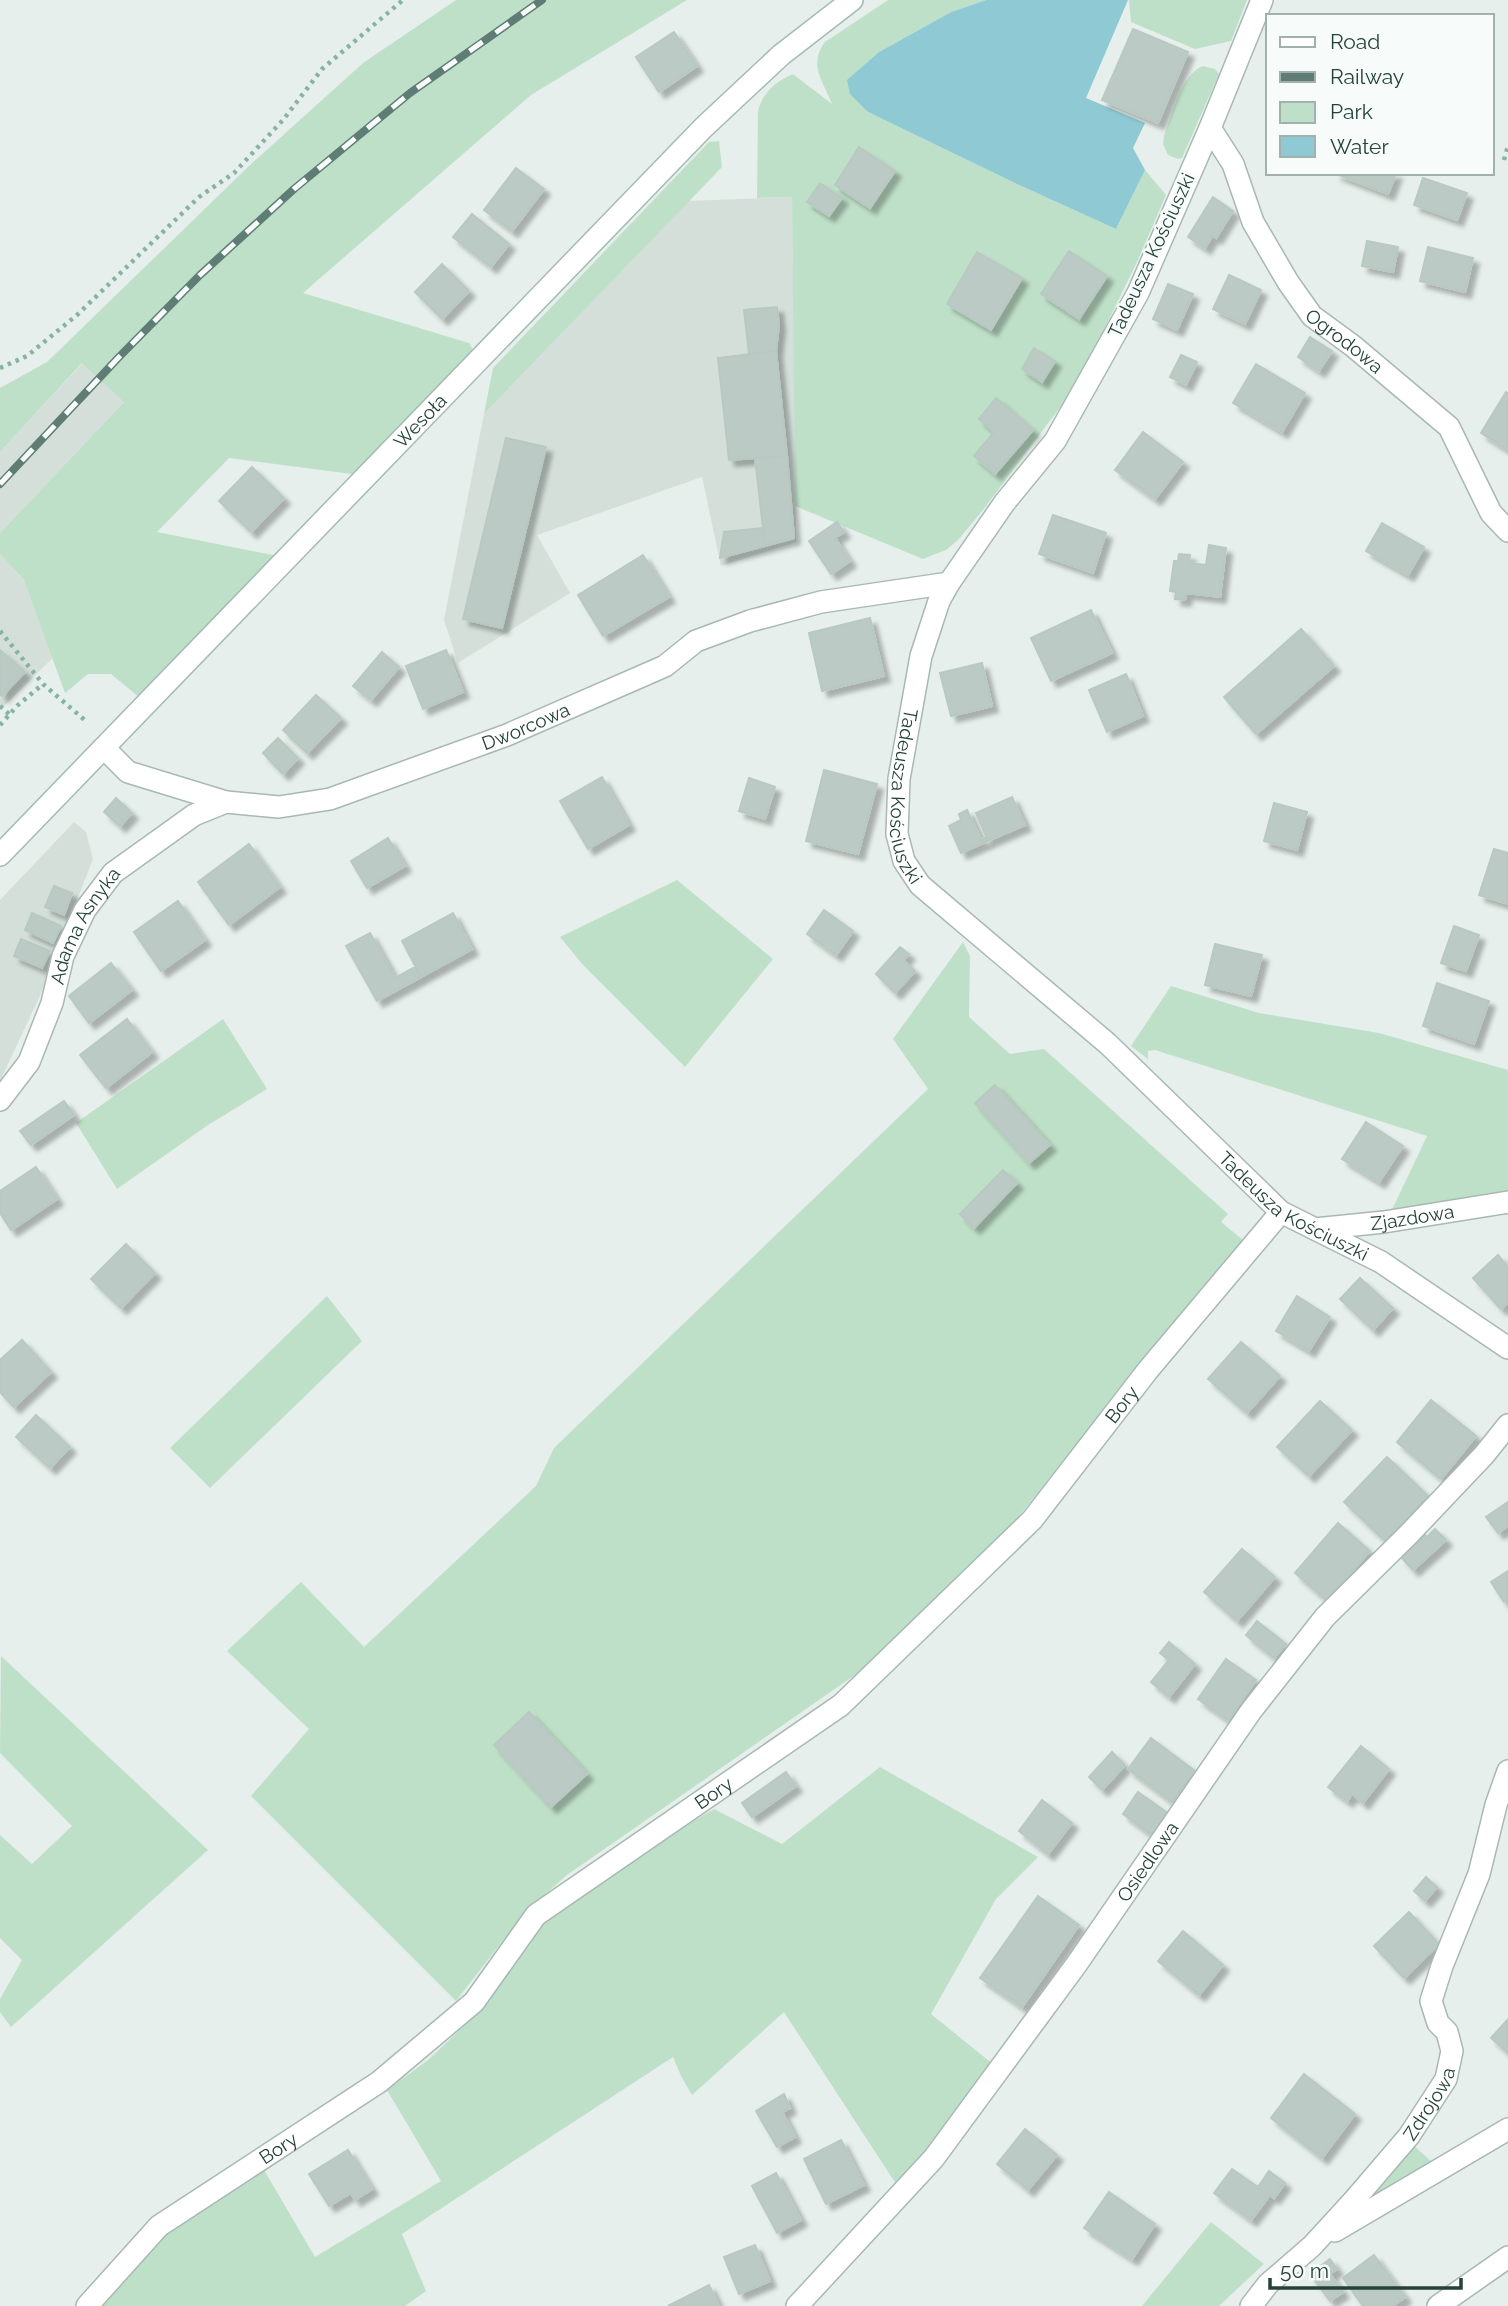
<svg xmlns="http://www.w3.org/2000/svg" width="1508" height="2306" viewBox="0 0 1508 2306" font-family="Raleway,sans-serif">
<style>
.built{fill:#d4dfda}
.green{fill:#bfe0c8}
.water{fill:#8ec9d4}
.building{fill:#bbcac4;stroke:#b8c9c2;stroke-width:2;filter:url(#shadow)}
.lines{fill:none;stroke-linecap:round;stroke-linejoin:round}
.minor-casing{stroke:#a8b8b2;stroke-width:24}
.tertiary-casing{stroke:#a8b8b2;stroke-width:24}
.secondary-casing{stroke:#a4bbb3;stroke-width:24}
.path{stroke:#86b3a5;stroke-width:4.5;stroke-dasharray:3.5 5;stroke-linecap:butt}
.minor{stroke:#fff;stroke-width:21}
.tertiary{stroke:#fff;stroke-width:21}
.secondary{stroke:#fff;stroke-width:21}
.rail-casing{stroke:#5f7d75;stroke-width:8}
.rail{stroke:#f7fbf9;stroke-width:5;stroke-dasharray:16;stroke-linecap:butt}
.labels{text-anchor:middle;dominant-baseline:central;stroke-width:5;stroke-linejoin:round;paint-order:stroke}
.street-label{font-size:19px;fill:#24423a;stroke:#f7fbf9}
</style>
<defs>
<filter id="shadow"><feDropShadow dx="6" dy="6" stdDeviation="2" flood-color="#0004"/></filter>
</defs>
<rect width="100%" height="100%" fill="#e6efeb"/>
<!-- built -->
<path class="built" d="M792 197 796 542 721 566 702 477 537 535 570 593 458 663 444 620 484 414 688 201Z
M157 283 194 328 0 533V452Z
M0 554 75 636 0 710Z
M74 822 86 832 93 859 39 998 0 1081V900Z"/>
<!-- green -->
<path class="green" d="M456 0H687L531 95 303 293 469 343 479 360 367 476 229 458 157 532 288 558 146 703 111 674H88L65 693 24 580 0 554V533L124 402 82 363 0 452V388L47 362 250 165 363 63Z
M888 0H986L951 12 879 52 848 80 868 112 1017 184 1116 229 1145 170 1166 195 1137 262 1093 352 1067 398 983 510 958 540 946 550 923 559 795 506 792 197 757 198 758 111C763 92 776 81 793 74L832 104C823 81 808 65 825 42Z
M1129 0H1247L1231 41 1195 49 1131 22Z
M1203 66 1215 69 1219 74 1182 158 1178 159 1168 155 1163 144 1164 136C1171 116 1183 72 1203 66Z
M719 141 722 167 484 414 493 368 709 142Z
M677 880 773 959 685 1067 583 965 560 937Z
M963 942 970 956 969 1017 1010 1054 1044 1049 1228 1214 1221 1222 1243 1240 1019 1516 878 1659 567 1875 525 1912 456 2001 251 1796 309 1729 227 1651 301 1582 364 1647 536 1486 554 1448 928 1089 893 1039Z
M1171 986 1259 1013 1379 1033 1508 1070V1194L1390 1214 1427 1136 1155 1050 1148 1051V1059L1131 1046Z
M223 1019 267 1089 208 1125 117 1189 76 1123Z
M327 1296 362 1341 210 1488 170 1448Z
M1 1656 208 1850 11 2027 0 2012V1999L22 1960 0 1938V1835L32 1864 72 1826 0 1753Z
M880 1767 1038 1857 996 1899 931 2014 994 2065 898 2187 784 2012 692 2095 681 2076 673 2057 402 2234 426 2291 405 2306H95L162 2234 264 2170 315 2257 441 2181 387 2090 428 2060 465 2025 554 1911 607 1872 714 1809 782 1844Z
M1412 2144 1433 2163 1369 2203 1365 2198Z
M1211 2222 1264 2264 1219 2306H1142Z"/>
<!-- water -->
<path class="water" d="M986 0H1128L1086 98 1145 123 1133 148 1145 170 1116 229 1017 184 868 112 850 94 847 80 879 52 951 12Z"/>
<!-- building -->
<path class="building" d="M1133 29 1188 52 1158 123 1102 100Z
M674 32 697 66 659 92 636 57Z
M859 147 895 171 870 208 835 185Z
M516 168 544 189 512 231 484 210Z
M1334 173H1396L1388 194Z
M1423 178 1467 193 1457 220 1414 205Z
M820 183 842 198 829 216 807 202Z
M1213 197 1233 211 1216 238 1212 236 1205 248 1188 237Z
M472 214 509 244 491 267 453 237Z
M1367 241 1398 247 1393 272 1362 266Z
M1428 247 1473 258 1465 292 1420 281Z
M1069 251 1107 276 1079 319 1041 294Z
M977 252 1022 278 991 330 947 304Z
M442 264 469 291 442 319 415 292Z
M1229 275 1261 290 1245 324 1213 309Z
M1168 284 1193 294 1177 330 1153 319Z
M777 307 779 325 776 351 749 354 744 310Z
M1310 337 1332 351 1319 371 1298 357Z
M1034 348 1055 361 1042 382 1022 369Z
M776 351 787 456 729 460 718 358Z
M1181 355 1197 362 1186 385 1170 377Z
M1256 364 1305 393 1282 432 1233 403Z
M1506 392 1508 394V450L1481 433Z
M996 398 1033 430 995 474 974 456 994 432 979 419Z
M1143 432 1183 462 1155 499 1115 470Z
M506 438 546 447 502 628 463 619Z
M787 456 794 538 765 546 755 458Z
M252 467 284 498 251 532 219 501Z
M1053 515 1106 533 1093 573 1039 554Z
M837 522 844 532 835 538 850 561 831 574 809 541Z
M1382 523 1424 547 1408 575 1366 551Z
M763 528 765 546 720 558 724 532Z
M1209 545 1226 548 1220 597 1186 593 1185 600 1175 599 1176 592 1170 591 1174 561H1178L1179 554 1190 555 1189 563 1206 565Z
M643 555 669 597 603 636 578 595Z
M1091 610 1112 653 1051 681 1031 638Z
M870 618 884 676 822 691 809 633Z
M1301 629 1334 666 1256 734 1224 697Z
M0 650 25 672 2 696 0 694Z
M446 650 463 692 423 709 406 666Z
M382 652 399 667 371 700 353 686Z
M982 663 992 706 951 716 940 673Z
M1126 674 1143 716 1107 732 1089 690Z
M316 695 341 718 307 753 283 730Z
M278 738 298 758 283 774 263 753Z
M824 770 877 784 858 854 806 841Z
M602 777 629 825 588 849 560 801Z
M749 778 775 787 765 819 739 811Z
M1012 797 1025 825 988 841 976 813Z
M116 798 132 813 120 826 104 812Z
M1274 803 1307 812 1297 850 1264 841Z
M967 810 981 840 986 837 988 841 961 853 949 826 961 820 959 814Z
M388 838 405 866 367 888 351 861Z
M249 844 280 887 229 925 198 882Z
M1494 849 1508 853V904L1479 895Z
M54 886 72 893 64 915 45 907Z
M178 901 205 940 161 971 134 932Z
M824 910 853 931 836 955 807 934Z
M32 913 61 926 53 943 25 930Z
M453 913 472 949 421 977 402 941Z
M1454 926 1479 935 1466 971 1441 963Z
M370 933 395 978 415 967 421 977 377 1001 346 946Z
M21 939 50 951 42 968 14 956Z
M1215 944 1262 955 1251 996 1205 985Z
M900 947 909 954 903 960 915 971 895 993 876 974Z
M111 963 132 990 89 1023 69 996Z
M1437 983 1489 1001 1474 1044 1423 1026Z
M127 1019 152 1052 106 1088 80 1055Z
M995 1085 1050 1145 1029 1163 975 1103Z
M64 1101 74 1115 31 1145 20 1131Z
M1366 1122 1403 1146 1379 1182 1342 1159Z
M36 1167 57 1199 11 1230 0 1213V1191Z
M1003 1170 1017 1183 974 1228 960 1214Z
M126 1244 155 1273 121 1308 91 1279Z
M1498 1255 1508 1267V1302L1501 1309 1473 1278Z
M1360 1278 1393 1308 1373 1330 1340 1299Z
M1297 1296 1330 1317 1309 1351 1276 1331Z
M22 1340 51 1372 14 1407 0 1392V1360Z
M1241 1342 1280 1376 1247 1413 1208 1379Z
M1431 1400 1476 1436 1441 1479 1397 1442Z
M1320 1401 1352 1430 1309 1476 1277 1447Z
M36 1415 70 1447 50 1468 16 1437Z
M1387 1457 1428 1496 1385 1541 1344 1502Z
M1508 1502V1526L1498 1533 1486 1517Z
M1338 1523 1370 1551 1326 1600 1295 1573Z
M1435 1529 1446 1540 1413 1570 1401 1557 1425 1535 1427 1537Z
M1242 1549 1275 1577 1237 1621 1204 1592Z
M1508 1571V1600L1504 1602 1491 1582Z
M1257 1621 1286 1644 1274 1658 1246 1635Z
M1169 1642 1195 1664 1169 1697 1151 1682 1169 1660 1160 1653Z
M1226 1659 1256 1680 1228 1720 1198 1699Z
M529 1712 587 1774 551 1807 494 1745Z
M1151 1738 1195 1771 1172 1802 1128 1769Z
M1361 1746 1389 1769 1363 1803 1352 1794 1347 1801 1328 1787Z
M1112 1752 1125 1765 1102 1790 1089 1777Z
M786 1772 796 1786 752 1817 742 1803Z
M1138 1792 1169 1814 1153 1836 1123 1814Z
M1042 1800 1072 1823 1048 1854 1019 1831Z
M1426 1877 1437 1887 1425 1901 1414 1891Z
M1038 1896 1079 1925 1022 2007 980 1978Z
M1409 1912 1439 1944 1404 1978 1374 1946Z
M1183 1931 1223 1965 1199 1995 1158 1961Z
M1508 2019V2053L1491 2038Z
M1304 2074 1355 2114 1322 2158 1271 2118Z
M784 2094 790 2108 782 2112 795 2137 777 2147 756 2111Z
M1025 2129 1057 2155 1028 2190 997 2164Z
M841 2140 864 2185 826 2204 804 2159Z
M348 2150 372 2189 355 2200 351 2193 329 2206 309 2174Z
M1232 2169 1258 2187 1269 2171 1285 2183 1274 2198 1270 2195 1251 2220 1214 2193Z
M776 2173 801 2220 777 2233 752 2186Z
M1109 2192 1155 2224 1132 2259 1084 2228Z
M755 2245 770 2281 739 2294 724 2257Z
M1374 2255 1405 2297 1393 2306H1363L1343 2278Z
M1330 2259 1337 2269 1330 2274 1343 2292 1330 2301 1310 2274Z
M709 2285 719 2306H668Z"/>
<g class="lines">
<defs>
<g id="minor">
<path id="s1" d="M1210 128 1233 164 1253 222 1288 282 1312 316 1353 346 1449 427 1491 513 1508 531"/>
<path id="s2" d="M104 748 128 772 226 802 279 807 330 799 507 735 665 666 696 641 750 621 821 602 949 583"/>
<path id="s3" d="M0 1100 29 1062 52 1003 63 956 85 910 113 873 194 815 226 802"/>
<path id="s4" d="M1315 1229 1384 1222 1508 1202"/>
<path d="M1335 2231 1508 2129"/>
<path id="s5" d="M87 2306 159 2226 379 2082 474 2002 536 1915 841 1705 1032 1520 1148 1370 1281 1212"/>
<path id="s6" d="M797 2306 934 2158 1076 1965 1251 1711 1325 1617 1409 1534 1484 1455 1508 1425"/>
<path id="s7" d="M1251 2306 1268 2284 1312 2246 1355 2199 1409 2136 1446 2079 1452 2051 1447 2032 1438 2023 1431 2001 1442 1966 1479 1874 1496 1805 1508 1771"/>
<path d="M1438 2306 1508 2257"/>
</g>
<g id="tertiary">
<path id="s8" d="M1262 0 1210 128 1138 293 1055 441 1005 502 949 583 939 601 921 656 899 779 897 834 904 861 920 885 1108 1044 1281 1212 1381 1262 1508 1348"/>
</g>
<g id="secondary">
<path id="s9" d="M0 855 703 128 781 55 852 0"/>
</g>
</defs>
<!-- minor casing -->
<use href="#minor" class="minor-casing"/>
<!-- tertiary casing -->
<use href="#tertiary" class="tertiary-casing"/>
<!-- secondary casing -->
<use href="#secondary" class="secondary-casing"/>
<!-- path -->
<path class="path" d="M1504 160 1508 146
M0 368 27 356 77 315 199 197 234 173 283 120 322 69 403 0
M0 631 43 684 87 722
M0 706 10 715
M0 725 18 705 43 684"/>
<!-- minor -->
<use href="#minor" class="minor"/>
<!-- tertiary -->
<use href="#tertiary" class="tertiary"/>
<!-- secondary -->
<use href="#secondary" class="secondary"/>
<defs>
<path id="rail" d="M0 484 119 357 200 275 294 189 410 93 542 0"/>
</defs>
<!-- rail casing -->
<use href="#rail" class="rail-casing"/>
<!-- rail -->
<use href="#rail" class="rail"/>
</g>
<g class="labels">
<!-- street labels -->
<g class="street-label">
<text transform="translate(1151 255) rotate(-65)">Tadeusza Kościuszki</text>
<text stroke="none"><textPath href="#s1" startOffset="256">Ogrodowa</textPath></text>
<text stroke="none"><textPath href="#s9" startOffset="604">Wesoła</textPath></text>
<text stroke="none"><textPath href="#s2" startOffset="450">Dworcowa</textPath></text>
<text stroke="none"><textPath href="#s8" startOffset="887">Tadeusza Kościuszki</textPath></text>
<text stroke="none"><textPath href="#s3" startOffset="196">Adama Asnyka</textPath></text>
<text stroke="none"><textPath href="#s8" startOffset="1475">Tadeusza Kościuszki</textPath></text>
<text stroke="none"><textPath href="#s4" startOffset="98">Zjazdowa</textPath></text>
<text stroke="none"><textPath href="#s5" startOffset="1384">Bory</textPath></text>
<text stroke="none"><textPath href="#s5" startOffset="817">Bory</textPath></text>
<text stroke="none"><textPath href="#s6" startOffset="567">Osiedlowa</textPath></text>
<text stroke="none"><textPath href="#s7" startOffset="271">Zdrojowa</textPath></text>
<text stroke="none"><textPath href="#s5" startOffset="250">Bory</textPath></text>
</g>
</g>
<!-- legend -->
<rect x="1266" y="14" width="228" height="161" fill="#f7fbf9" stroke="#a3b1ad" stroke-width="2"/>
<rect x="1280" y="37" width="35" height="10" fill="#ffffff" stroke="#a3b1ad" stroke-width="2"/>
<text x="1330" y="49" font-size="21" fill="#24423a">Road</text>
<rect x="1280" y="72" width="35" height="10" fill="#5f7d75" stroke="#a3b1ad" stroke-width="2"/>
<text x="1330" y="84" font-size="21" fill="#24423a">Railway</text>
<rect x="1280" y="102" width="35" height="21" fill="#bfe0c8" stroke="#a3b1ad" stroke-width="2"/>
<text x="1330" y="119" font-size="21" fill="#24423a">Park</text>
<rect x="1280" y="136" width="35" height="21" fill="#8ec9d4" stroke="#a3b1ad" stroke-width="2"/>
<text x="1330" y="154" font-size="21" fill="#24423a">Water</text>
<!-- scale -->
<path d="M1270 2278v10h191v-10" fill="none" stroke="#24423a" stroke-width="3.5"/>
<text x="1280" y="2278" font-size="21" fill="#24423a" stroke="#f7fbf9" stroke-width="5" paint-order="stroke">50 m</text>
</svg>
